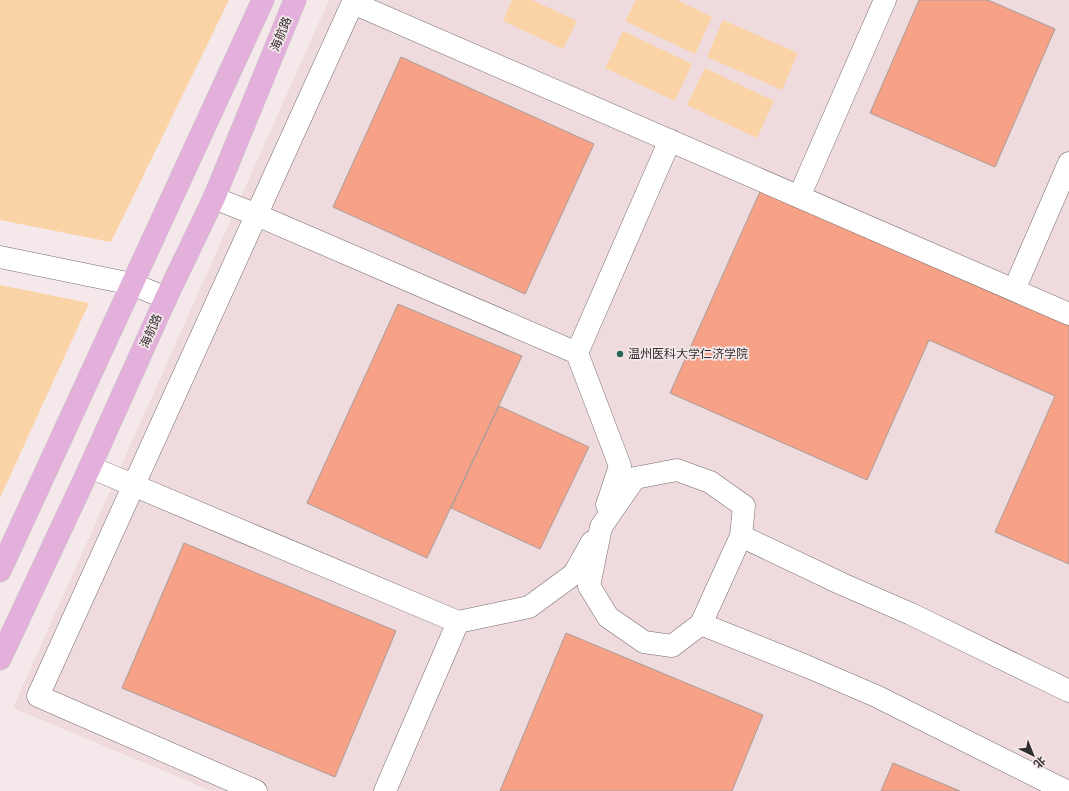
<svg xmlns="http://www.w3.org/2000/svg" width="1069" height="791" viewBox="0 0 1069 791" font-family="'Roboto Serif','Noto Sans SC',serif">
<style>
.built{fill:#efdadd}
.green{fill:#fad4a6}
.building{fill:#f7a286;stroke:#a89d9a}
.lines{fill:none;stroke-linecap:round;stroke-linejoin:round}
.minor-casing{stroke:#766b6d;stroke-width:23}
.major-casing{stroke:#cac8c9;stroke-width:23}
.minor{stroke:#fff;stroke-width:22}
.major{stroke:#e2b0da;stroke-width:22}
.poi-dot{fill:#266755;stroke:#f5e8ea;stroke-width:1.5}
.labels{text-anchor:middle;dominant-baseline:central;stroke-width:3.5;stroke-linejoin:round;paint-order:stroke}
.street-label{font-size:12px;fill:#322d2e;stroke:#f5e8ea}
.poi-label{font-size:12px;fill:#322d2e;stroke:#f5e8ea;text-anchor:start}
</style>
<rect width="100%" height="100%" fill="#f5e8ea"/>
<!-- built -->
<path class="built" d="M329 0H1069V791H212L13 708Z"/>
<!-- green -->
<path class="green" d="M0 0H229L111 242 0 220Z
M512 0H532L577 21 563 49 503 21Z
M636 0H677L712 17 695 54 625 21Z
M723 20 798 53 782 90 707 57Z
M623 31 692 64 675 101 605 68Z
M705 68 774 101 757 138 687 105Z
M0 285 89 303 0 498Z"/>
<!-- building -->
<path class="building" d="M919 0H988L1055 29 995 167 870 113Z
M401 57 594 144 525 294 333 207Z
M762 187 1069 323V564L995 532 1055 396 929 340 867 480 670 393Z
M398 304 522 356 427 558 307 503Z
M499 406 589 447 540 549 451 508Z
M184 543 396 631 335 777 122 688Z
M566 633 763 715 732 791H500Z
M893 763 960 791H881Z"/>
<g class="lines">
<defs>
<path id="minor" d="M353 3 1069 314
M799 197 885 0
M214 198 257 215 577 353 620 466 607 505
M0 257 132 284 166 298
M1014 290 1069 163
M577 353 670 140
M90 467 458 622 529 607 574 574 592 542
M701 624 741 536
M256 791 38 696 354 0
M385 791 458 622
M1066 791 876 696 806 666 701 624 672 646 644 642 608 617 589 586 601 527 635 478 677 470 710 482 744 506 741 536 842 584 911 614 1069 691"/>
<path id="major" d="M0 571 263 0
M0 659 90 467 166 298 214 198 295 0"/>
</defs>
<!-- minor casing -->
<use href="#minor" class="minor-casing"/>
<!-- major casing -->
<use href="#major" class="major-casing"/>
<!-- minor -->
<use href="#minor" class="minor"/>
<!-- major -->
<use href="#major" class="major"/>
</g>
<!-- markers -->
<circle class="poi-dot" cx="620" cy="354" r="4"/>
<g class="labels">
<!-- street labels -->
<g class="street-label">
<text transform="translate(281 34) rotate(-68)">海航路</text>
<text transform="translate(151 331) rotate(-66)">海航路</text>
</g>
<!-- poi labels -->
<g class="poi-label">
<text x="628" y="354">温州医科大学仁济学院</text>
</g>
</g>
<!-- north arrow -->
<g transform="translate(1033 755) rotate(137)" stroke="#f5e8ea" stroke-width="3" paint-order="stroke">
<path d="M0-3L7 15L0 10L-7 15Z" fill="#322d2e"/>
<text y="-6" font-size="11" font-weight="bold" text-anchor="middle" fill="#322d2e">北</text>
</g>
</svg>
